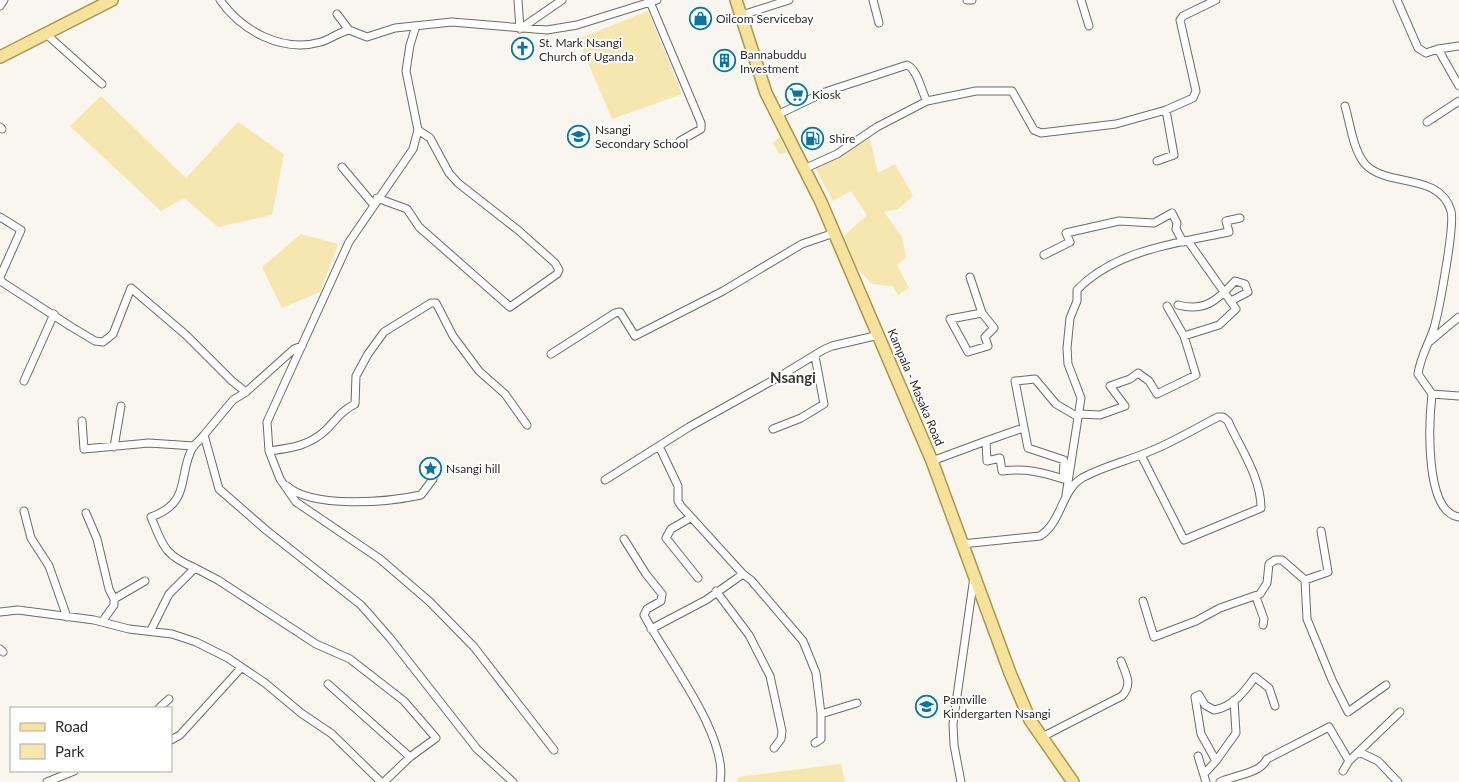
<svg xmlns="http://www.w3.org/2000/svg" width="1459" height="782" viewBox="0 0 1459 782" font-family="Lato,sans-serif">
<style>
.green{fill:#f6e7b1}
.lines{fill:none;stroke-linecap:round;stroke-linejoin:round}
.street-casing{stroke:#6c6b65;stroke-width:9}
.primary-casing{stroke:#ab9649;stroke-width:14}
.street{stroke:#fff;stroke-width:7}
.primary{stroke:#f6e29d;stroke-width:11}
.labels{text-anchor:middle;dominant-baseline:central;stroke-width:4;stroke-linejoin:round;paint-order:stroke}
.poi-label{font-size:12px;fill:#2c2b28;stroke:#fff;text-anchor:start}
.street-label{font-size:12px;fill:#2c2b28;stroke:#fff}
.quarter-label{font-size:15px;font-weight:bold;fill:#373630;stroke:#fff}
</style>
<rect width="100%" height="100%" fill="#f8f6ef"/>
<!-- green -->
<path class="green" d="M648 11 682 94 612 119 578 39Z
M101 96 186 178 238 122 284 154 272 215 218 227 184 198 161 211 70 126Z
M779 137 787 152 779 154 773 143Z
M870 139 878 173 895 164 913 196 898 209 884 212 902 237 906 257 897 265 909 288 898 295 892 286 872 284 857 268 844 236 867 215 851 191 833 201 814 166 848 146Z
M301 234 338 244 320 292 282 308 262 267Z
M841 764 845 782H736L739 777Z"/>
<g class="lines">
<defs>
<path id="street" d="M220 0C242 31 282 53 321 42 331 39 339 32 349 30L367 37 395 28 452 22 547 30 577 25 657 0
M518 0 520 29
M873 0 879 23
M967 0H972
M1081 0 1089 26
M1397 0 1418 48 1426 53 1438 49 1459 46
M650 2 701 123V129L680 141
M0 6 4 0
M337 14 349 30
M742 15 789 0
M416 26 410 45 406 71 418 130 413 149 349 242 267 422 269 451 280 479 296 502 380 559 430 602 474 647 554 750
M520 29 562 0
M45 33 102 84
M1438 49 1459 86
M1345 106C1350 123 1353 150 1365 164 1387 188 1440 172 1451 211 1455 226 1439 310 1434 328 1429 343 1420 358 1418 374L1432 394C1429 421 1424 512 1459 517
M777 115 825 92 907 65C918 70 921 91 927 101
M1427 122 1459 101
M0 127 2 129
M1157 161 1174 155 1166 110
M342 167 373 204
M806 168 837 154 877 127 927 101 976 91H1012L1034 130 1041 133 1116 124 1166 110 1193 98 1196 91 1180 20 1183 16 1216 0
M377 198 407 209 419 227 510 307 557 274 559 270 555 263 518 230 458 183 449 173 430 138 418 130
M0 217 21 230 0 277
M1044 255 1070 242 1066 233 1119 221 1154 223 1172 213 1177 223 1176 229 1183 242
M970 277 982 313 994 328 985 337 988 346 968 352 950 319 982 313
M0 278 2 282 70 326 95 341 103 342 113 334 131 288 186 335 232 381 246 392
M1178 305C1204 312 1217 301 1235 281L1245 284 1248 292 1231 301
M1167 306 1184 336 1219 325 1236 309 1188 241
M1429 342 1459 317
M302 346 294 349 246 392 233 400 204 435 219 489 266 530 361 605 390 638 477 749 513 782
M551 354 615 313 620 312 635 336 723 291 802 244 834 233
M24 381 54 314
M1432 394 1459 396
M1079 414 1100 415 1125 406 1110 386 1130 379 1138 373 1149 381 1157 394 1196 375 1184 336
M82 421 84 449 149 443 194 446
M1023 428 986 441 987 461 1000 458 1002 471C1025 468 1042 472 1063 479L1064 460 1028 448 1015 381 1035 379 1056 404 1078 417
M773 429 801 418 824 404 815 356
M659 446 678 486V501L681 506 743 574 751 580 803 641 816 673 821 714 857 703
M114 447 121 406
M269 451C291 448 309 446 326 430 336 420 342 410 355 404L356 376 368 354 384 332 431 303H436L453 336 479 371 505 394 527 425
M932 461 986 441
M605 480 689 427 777 378 823 350 832 346 879 335
M287 486C313 509 389 502 421 495L433 479
M1066 495 1081 398 1068 364 1067 348 1070 318 1077 301V290C1115 250 1177 243 1229 232L1226 221 1240 218
M24 511 31 538 49 566 67 617
M86 513 97 539 109 589 114 599V605L102 622
M690 518 671 529 666 538 698 578
M624 539 646 574 662 594 661 601 647 609 644 615C665 656 729 736 720 782
M962 544 1040 536C1062 522 1061 491 1082 478 1103 466 1131 460 1153 450 1175 441 1196 428 1218 417H1223L1228 421C1240 448 1261 477 1261 508L1184 540 1141 455
M195 568 218 580 316 644 350 659 404 701 436 738 410 757 384 782
M1305 580 1307 619 1332 680 1348 712 1386 685
M716 591 749 635 770 676 782 731 781 739 774 748
M1256 597 1264 619 1263 625
M114 599 145 581
M1143 601 1154 637 1196 621 1220 608 1260 594 1267 583 1269 564 1275 560H1282L1305 580 1328 572 1321 531
M0 612 18 610 94 620 129 629 172 634 196 642 228 658 265 683 301 713 332 734 381 782
M651 629 706 600 743 574
M151 630 169 594 195 568C164 555 163 546 151 517 193 502 177 474 193 447 196 443 201 439 204 435
M0 649 3 652
M328 684 410 757
M159 708 169 699
M1042 737 1122 696C1133 684 1126 675 1121 661
M171 740 180 735 241 668
M815 743 821 739V714
M1359 752 1378 761 1398 782
M1198 756 1206 782
M1216 761 1236 733 1234 700
M1343 771 1349 761 1400 712
M1204 774 1216 761 1201 734 1195 697 1199 695 1205 705 1214 710C1233 707 1245 691 1255 677L1269 688 1275 706
M47 782 74 771
M961 782 954 745 953 724 974 577
M1220 782C1234 775 1260 774 1267 759L1329 727 1349 761"/>
<path id="primary" d="M736 0 766 93 821 202 932 461 1010 673 1030 720 1073 782
M0 57 112 0"/>
</defs>
<!-- street casing -->
<use href="#street" class="street-casing"/>
<!-- primary casing -->
<use href="#primary" class="primary-casing"/>
<!-- street -->
<use href="#street" class="street"/>
<!-- primary -->
<use href="#primary" class="primary"/>
</g>
<!-- icons -->
<defs>
<symbol id="shop-ring" viewBox="-11 -11 22 22"><circle r="9.5" fill="#fff" stroke="#0975a0" stroke-width="1.5"/><path d="M-5-2.5h2.3a2.7 3.5 0 0 1 5.4 0H5L5.5 6h-11ZM-1.5-2.5h3a1.5 2.3 0 0 0-3 0Z" fill="#0975a0"/></symbol>
<symbol id="church-ring" viewBox="-11 -11 22 22"><circle r="9.5" fill="#fff" stroke="#0975a0" stroke-width="1.5"/><path d="M-1.2-6h2.4v3.5h3.3v2.4h-3.3V6h-2.4V-.1h-3.3v-2.4h3.3Z" fill="#0975a0"/></symbol>
<symbol id="building-ring" viewBox="-11 -11 22 22"><circle r="9.5" fill="#fff" stroke="#0975a0" stroke-width="1.5"/><path d="M-4-6H4V6H1V3H-1V6H-4ZM-2.5-4.3h1.7v1.8h-1.7ZM.8-4.3h1.7v1.8H.8ZM-2.5-1h1.7V.8h-1.7ZM.8-1h1.7V.8H.8Z" fill="#0975a0"/></symbol>
<symbol id="supermarket-ring" viewBox="-11 -11 22 22"><circle r="9.5" fill="#fff" stroke="#0975a0" stroke-width="1.5"/><path d="M-6-5.5h2.5l.6 2H6L4.5 2H-2.5L-4.4-4H-6ZM-1.5 3.2a1.3 1.3 0 1 0 .1 0ZM3 3.2a1.3 1.3 0 1 0 .1 0Z" fill="#0975a0"/></symbol>
<symbol id="school-ring" viewBox="-11 -11 22 22"><circle r="9.5" fill="#fff" stroke="#0975a0" stroke-width="1.5"/><path d="M0-5L7-2L0 1L-7-2ZM-4 1L0 2.5L4 1V4Q0 6-4 4Z" fill="#0975a0"/></symbol>
<symbol id="fuel-ring" viewBox="-11 -11 22 22"><circle r="9.5" fill="#fff" stroke="#0975a0" stroke-width="1.5"/><path d="M-5.5-6h7V0h2V4h1.3V-2.5L3-4.5l.8-.8L6-3V5H2.5V1h-1V6h-7ZM-4.2-4.7v3.2H.2V-4.7Z" fill="#0975a0"/></symbol>
<symbol id="sight-ring" viewBox="-11 -11 22 22"><circle r="9.5" fill="#fff" stroke="#0975a0" stroke-width="1.5"/><path d="M0-6L1.8-2.2L6-1.7L2.9 1.2L3.7 5.4L0 3.3L-3.7 5.4L-2.9 1.2L-6-1.7L-1.8-2.2Z" fill="#0975a0"/></symbol>
</defs>
<g fill-rule="evenodd">
<use href="#shop-ring" x="688" y="6" width="25" height="25"/>
<use href="#church-ring" x="510" y="36" width="25" height="25"/>
<use href="#building-ring" x="712" y="48" width="25" height="25"/>
<use href="#supermarket-ring" x="784" y="82" width="25" height="25"/>
<use href="#school-ring" x="566" y="124" width="25" height="25"/>
<use href="#fuel-ring" x="800" y="126" width="25" height="25"/>
<use href="#sight-ring" x="418" y="456" width="25" height="25"/>
<use href="#school-ring" x="914" y="694" width="25" height="25"/>
</g>
<g class="labels">
<!-- poi labels -->
<g class="poi-label">
<text x="716" y="18">Oilcom Servicebay</text>
<text x="539" y="42">St. Mark Nsangi<tspan x="539" dy="14">Church of Uganda</tspan></text>
<text x="740" y="54">Bannabuddu<tspan x="740" dy="14">Investment</tspan></text>
<text x="812" y="94">Kiosk</text>
<text x="595" y="129">Nsangi<tspan x="595" dy="14">Secondary School</tspan></text>
<text x="829" y="138">Shire</text>
<text x="446" y="468">Nsangi hill</text>
<text x="943" y="699">Pamville<tspan x="943" dy="14">Kindergarten Nsangi</tspan></text>
</g>
<!-- street labels -->
<g class="street-label">
<text transform="translate(916 387) rotate(67)">Kampala - Masaka Road</text>
</g>
<!-- quarter labels -->
<g class="quarter-label">
<text x="793" y="377">Nsangi</text>
</g>
</g>
<!-- legend -->
<rect x="10" y="707" width="162" height="65" fill="#ffffff" stroke="#abaaa9"/>
<rect x="20" y="723" width="25" height="8" fill="#f6e29d" stroke="#abaaa9"/>
<text x="55" y="732" font-size="15" fill="#2c2b28">Road</text>
<rect x="20" y="744" width="25" height="15" fill="#f6e7b1" stroke="#abaaa9"/>
<text x="55" y="757" font-size="15" fill="#2c2b28">Park</text>
</svg>
